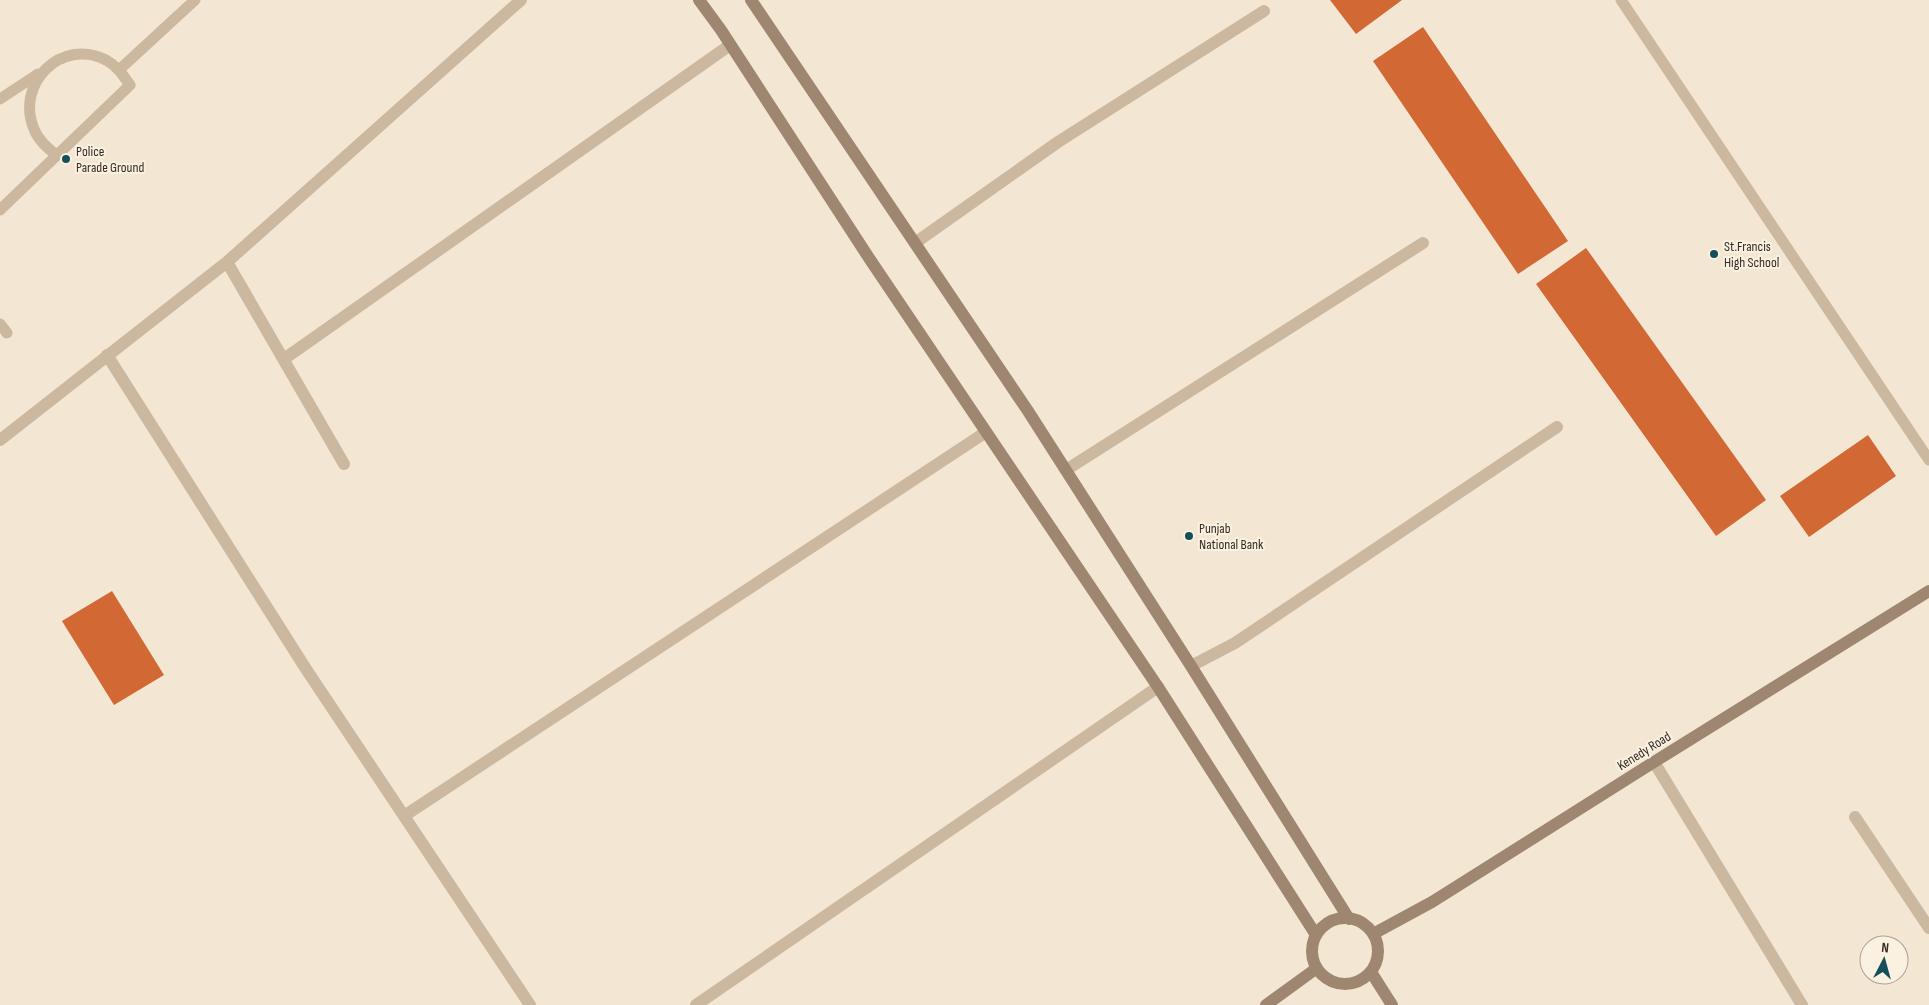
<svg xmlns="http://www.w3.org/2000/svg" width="1929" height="1005" viewBox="0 0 1929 1005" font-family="'Sofia Sans Condensed',sans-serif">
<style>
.building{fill:#d26833}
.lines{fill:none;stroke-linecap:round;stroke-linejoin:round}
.lane{stroke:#cbb89f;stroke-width:11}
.street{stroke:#cbb89f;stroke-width:12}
.secondary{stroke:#9f8671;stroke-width:12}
.poi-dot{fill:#164e59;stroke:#faf1e0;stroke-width:2}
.labels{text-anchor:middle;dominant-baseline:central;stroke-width:4;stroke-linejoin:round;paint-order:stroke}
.poi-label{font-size:14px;fill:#342a24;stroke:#faf1e0;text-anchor:start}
.street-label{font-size:14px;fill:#342a24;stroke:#faf1e0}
</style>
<rect width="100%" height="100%" fill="#f3e7d4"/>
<!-- building -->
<path class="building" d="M1330 0H1402L1356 34Z
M1423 27 1568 241 1518 274 1373 61Z
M1586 248 1766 500 1716 536 1536 284Z
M1868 435 1896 476 1809 537 1780 496Z
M112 591 164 675 114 705 62 621Z"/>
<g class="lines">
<!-- lane -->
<path class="lane" d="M1621 0 1929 460
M119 70 195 0
M0 99 38 74
M0 210 130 85C123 75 117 66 106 60 61 37 15 84 34 129 38 140 48 148 56 155
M0 324 7 333"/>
<!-- street -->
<path class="street" d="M915 243 1058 142 1264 11
M227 262 344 464
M107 355 306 669 530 1005
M284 359 730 45
M0 440 227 262 521 0
M1066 470 1423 243
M1191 666 1235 643 1557 427
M1654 762 1802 1005
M404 816 986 432
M1855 817 1929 928
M696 1005 1158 687"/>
<!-- secondary -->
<path class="secondary" d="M699 0 721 30 869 258 1158 687 1316 935
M751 0 1028 411 1191 666 1349 919
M1312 951a33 33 0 1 1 66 0a33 33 0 1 1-66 0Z
M1373 934 1432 902 1654 762 1929 591
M1371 972 1392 1005
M1266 1005 1317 968"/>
</g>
<!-- markers -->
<g class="poi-dot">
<circle cx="66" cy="159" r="5"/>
<circle cx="1714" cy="254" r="5"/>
<circle cx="1189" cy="536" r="5"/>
</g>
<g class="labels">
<!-- poi labels -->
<g class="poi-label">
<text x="76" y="151">Police<tspan x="76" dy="16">Parade Ground</tspan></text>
<text x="1724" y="246">St.Francis<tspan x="1724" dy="16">High School</tspan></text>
<text x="1199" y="528">Punjab<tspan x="1199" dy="16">National Bank</tspan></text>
</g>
<!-- street labels -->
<g class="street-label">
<text transform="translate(1644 751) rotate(-32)">Kenedy Road</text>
</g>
</g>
<!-- north arrow -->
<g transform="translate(1884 960) rotate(6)"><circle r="24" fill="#faf1e0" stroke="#aba195"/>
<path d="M0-4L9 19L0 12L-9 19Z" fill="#164e59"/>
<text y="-8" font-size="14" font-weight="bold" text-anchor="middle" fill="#342a24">N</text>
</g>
</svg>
